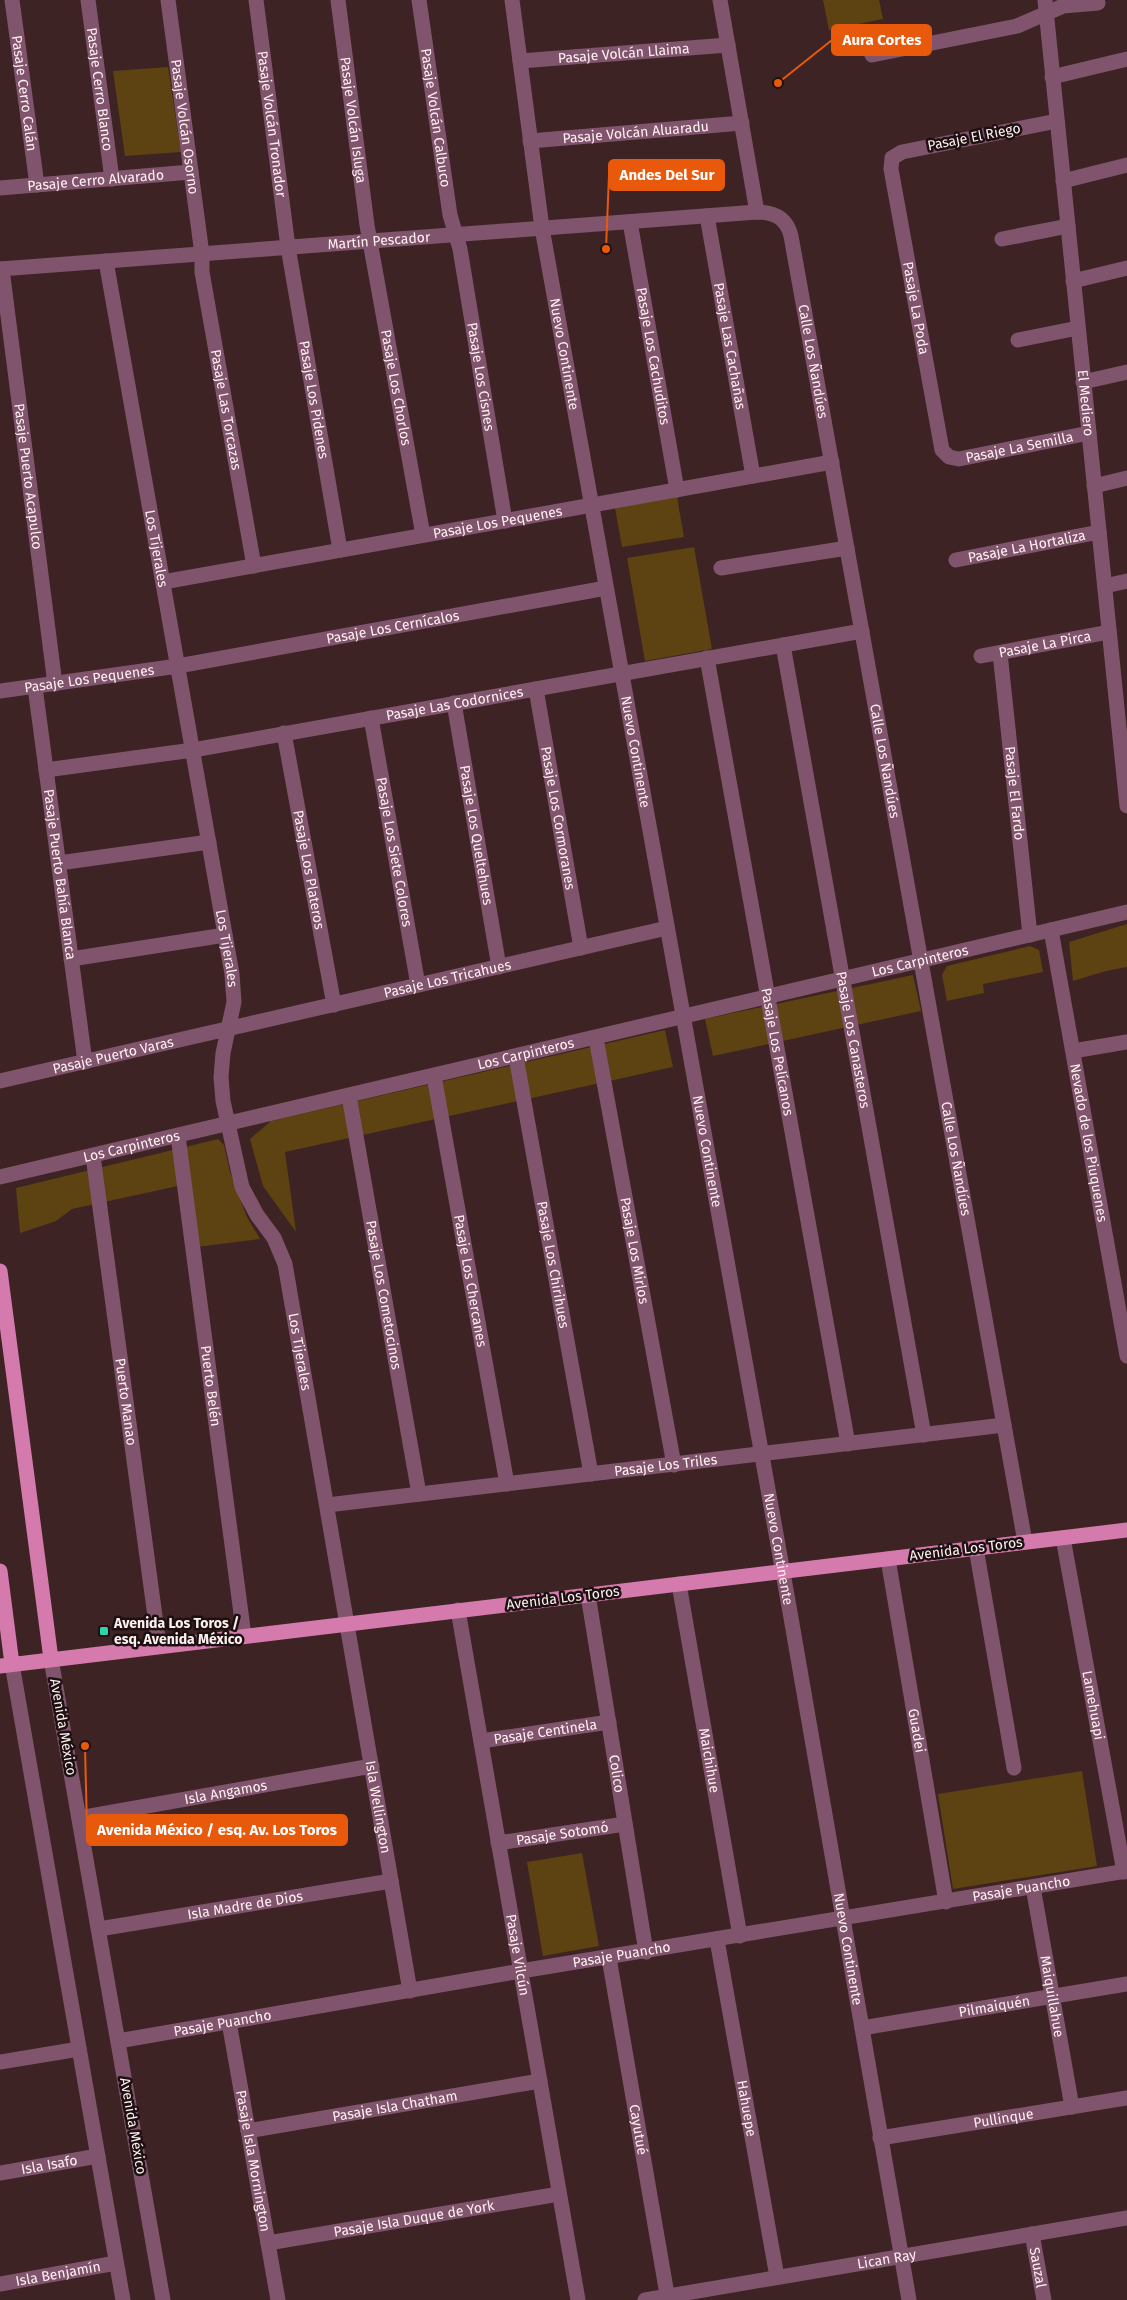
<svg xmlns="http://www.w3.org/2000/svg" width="1127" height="2300" viewBox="0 0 1127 2300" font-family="'Fira Sans',sans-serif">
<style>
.green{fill:#5d4212}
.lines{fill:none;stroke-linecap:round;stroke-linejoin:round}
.minor{stroke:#81546d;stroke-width:15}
.major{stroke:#d57aad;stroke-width:15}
.poi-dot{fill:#31d4a9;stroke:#1c1011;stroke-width:2}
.labels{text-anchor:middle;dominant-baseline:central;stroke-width:5;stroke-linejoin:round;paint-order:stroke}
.street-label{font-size:14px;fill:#fff0f0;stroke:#1c1011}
.poi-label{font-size:14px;font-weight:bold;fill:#fff0f0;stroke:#1c1011;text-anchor:start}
.leader{fill:none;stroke:#e8590c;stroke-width:2}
.callout-dot{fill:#e8590c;stroke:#1c1011;stroke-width:2}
.callout{fill:#e8590c;stroke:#e8590c;stroke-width:2}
.callout-label{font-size:15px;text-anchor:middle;font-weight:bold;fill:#fff}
</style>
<rect width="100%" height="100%" fill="#3d2324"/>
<!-- green -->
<path class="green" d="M823 0H879L883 19 829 30Z
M168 67 181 152 125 156 113 71Z
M677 497 684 537 622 547 615 508Z
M694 547 712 649 645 661 627 558Z
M1127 924V967L1106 971 1073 981 1069 942Z
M1030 946 1039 950 1043 972 983 984 984 993 947 1001 942 975 947 966Z
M913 975 921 1011 713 1056 705 1019Z
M665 1030 673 1067 285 1152 296 1232 263 1186 250 1139 271 1121Z
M218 1139 224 1145 230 1172 247 1217 260 1239 196 1247 187 1184 72 1209 56 1221 20 1233 16 1188Z
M1082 1771 1097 1866 953 1889 938 1794Z
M582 1853 599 1946 543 1956 527 1862Z"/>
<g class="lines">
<!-- minor -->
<g class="minor">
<path id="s1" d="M12 0 37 185"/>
<path id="s2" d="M88 0 112 179"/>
<path id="s3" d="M168 0 202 254V272L254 566"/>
<path id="s4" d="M256 0 288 247 340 550"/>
<path id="s5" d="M338 0 367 225 423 535"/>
<path id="s6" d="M419 0 450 215 460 249 505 521"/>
<path id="s7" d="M512 0 542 228 790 1612 909 2300"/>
<path d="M720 0 757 212"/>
<path id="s8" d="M1045 0 1127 806"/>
<path d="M872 55 1017 26 1063 6 1098 3"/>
<path id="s9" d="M520 61 728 45"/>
<path d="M1052 77 1127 59"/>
<path id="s10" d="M1057 121 902 152 892 158 891 169 942 450 949 457 959 459 1089 433"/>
<path id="s11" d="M530 141 742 123"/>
<path d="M1063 181 1127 165"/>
<path id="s12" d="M0 188 191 172"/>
<path id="s13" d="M707 216 753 476"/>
<path id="s14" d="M630 222 677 490"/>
<path d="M1002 239 1068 226"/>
<path id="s15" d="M106 261 232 974 234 1002 223 1053 221 1077 223 1101 242 1187 257 1215 274 1238 285 1264 410 1991"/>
<path id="s16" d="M0 269 757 212C775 212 787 219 791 236L1025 1542"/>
<path id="s17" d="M2 269 55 684"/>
<path d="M1073 281 1127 268"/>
<path d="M1018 340 1078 328"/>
<path d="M1083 382 1127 372"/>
<path d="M1094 486 1127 478"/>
<path id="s18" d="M956 560 1099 532"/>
<path d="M721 568 847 548"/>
<path id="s19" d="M163 582 832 462"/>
<path d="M1105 586 1127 581"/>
<path id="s20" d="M783 645 924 1435"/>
<path id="s21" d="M1000 653 1030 935"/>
<path id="s22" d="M981 656 1109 632"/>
<path id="s23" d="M707 658 848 1444"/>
<path id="s24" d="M35 687 85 1062"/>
<path id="s25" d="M536 689 581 948"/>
<path id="s26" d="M0 691 178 666 606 588"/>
<path id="s27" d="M454 703 499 967"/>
<path id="s28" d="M371 718 418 985"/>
<path id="s29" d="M284 733 334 1005"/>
<path id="s30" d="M46 770 193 750 862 631"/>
<path d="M59 863 209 842"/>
<path id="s31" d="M1051 930 1127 1356"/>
<path d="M71 959 225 935"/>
<path id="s32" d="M596 1038 674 1465"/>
<path d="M1073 1051 1127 1042"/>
<path id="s33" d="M516 1057 591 1474"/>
<path id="s34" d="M434 1076 507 1484"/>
<path id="s35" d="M0 1081 667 928"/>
<path id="s36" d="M349 1096 419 1494"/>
<path id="s37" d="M178 1136 244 1636"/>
<path id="s38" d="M93 1156 159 1646"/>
<path id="s39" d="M0 1177 1127 912"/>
<path id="s40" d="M327 1505 1004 1425"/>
<path id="s41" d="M1063 1538 1124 1872"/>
<path d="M976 1548 1014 1768"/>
<path id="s42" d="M888 1559 946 1902"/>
<path id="s43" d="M679 1584 740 1936"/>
<path id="s44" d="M588 1595 646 1952"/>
<path id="s45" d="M458 1610 578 2300"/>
<path d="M51 1659 163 2300"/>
<path d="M12 1664 123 2300"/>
<path id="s46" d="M481 1741 609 1722"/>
<path id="s47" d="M79 1818 372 1766"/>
<path id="s48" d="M498 1843 625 1824"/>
<path id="s49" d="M1033 1887 1072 2107"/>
<path id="s50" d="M99 1929 391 1881"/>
<path id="s51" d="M717 1940 777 2277"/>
<path id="s52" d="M609 1958 668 2300"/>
<path id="s53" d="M229 2022 278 2300"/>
<path id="s54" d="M862 2028 1127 1984"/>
<path id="s55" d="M118 2041 521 1971 1127 1871"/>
<path d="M0 2062 79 2049"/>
<path id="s56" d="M248 2131 540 2081"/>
<path id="s57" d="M880 2138 1127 2098"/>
<path id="s58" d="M0 2173 98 2156"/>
<path id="s59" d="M1032 2234 1044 2300"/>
<path id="s60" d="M268 2243 559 2194"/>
<path id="s61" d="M0 2284 116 2263"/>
<path id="s62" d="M645 2300 1127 2218"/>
</g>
<!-- major -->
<path class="major" d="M0 1271 51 1659
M0 1571 12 1664
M0 1666 1127 1530"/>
</g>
<!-- markers -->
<rect class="poi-dot" x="99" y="1626" width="10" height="10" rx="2.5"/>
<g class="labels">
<!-- street labels -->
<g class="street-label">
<text stroke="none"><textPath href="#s9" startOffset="104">Pasaje Volcán Llaima</textPath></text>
<text stroke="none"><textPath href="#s2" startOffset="90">Pasaje Cerro Blanco</textPath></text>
<text stroke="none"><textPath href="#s1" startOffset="94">Pasaje Cerro Calán</textPath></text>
<text stroke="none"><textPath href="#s6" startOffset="119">Pasaje Volcán Calbuco</textPath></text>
<text stroke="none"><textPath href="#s5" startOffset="121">Pasaje Volcán Isluga</textPath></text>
<text stroke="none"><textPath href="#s4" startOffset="125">Pasaje Volcán Tronador</textPath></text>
<text stroke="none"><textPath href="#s3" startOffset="128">Pasaje Volcán Osorno</textPath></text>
<text stroke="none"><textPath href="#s11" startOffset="106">Pasaje Volcán Aluaradu</textPath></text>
<text transform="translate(974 137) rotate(-11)">Pasaje El Riego</text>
<text stroke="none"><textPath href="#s12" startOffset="96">Pasaje Cerro Alvarado</textPath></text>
<text stroke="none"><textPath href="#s16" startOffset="380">Martín Pescador</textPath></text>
<text stroke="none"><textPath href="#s10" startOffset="322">Pasaje La Poda</textPath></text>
<text stroke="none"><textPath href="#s13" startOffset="132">Pasaje Las Cachañas</textPath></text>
<text stroke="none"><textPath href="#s7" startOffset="358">Nuevo Continente</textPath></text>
<text stroke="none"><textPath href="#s14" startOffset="136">Pasaje Los Cachuditos</textPath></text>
<text stroke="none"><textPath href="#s16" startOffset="932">Calle Los Ñandúes</textPath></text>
<text stroke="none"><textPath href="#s6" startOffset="382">Pasaje Los Cisnes</textPath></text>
<text stroke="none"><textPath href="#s5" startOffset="392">Pasaje Los Chorlos</textPath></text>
<text stroke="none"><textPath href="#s4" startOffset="404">Pasaje Los Pidenes</textPath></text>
<text stroke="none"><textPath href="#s8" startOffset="405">El Mediero</textPath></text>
<text stroke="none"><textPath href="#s3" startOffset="414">Pasaje Las Torcazas</textPath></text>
<text stroke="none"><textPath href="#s10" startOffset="548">Pasaje La Semilla</textPath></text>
<text stroke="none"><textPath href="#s17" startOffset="209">Pasaje Puerto Acapulco</textPath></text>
<text stroke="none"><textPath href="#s19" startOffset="340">Pasaje Los Pequenes</textPath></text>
<text stroke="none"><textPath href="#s18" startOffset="72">Pasaje La Hortaliza</textPath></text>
<text stroke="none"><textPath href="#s15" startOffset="292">Los Tijerales</textPath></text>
<text stroke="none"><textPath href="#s26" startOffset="398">Pasaje Los Cernícalos</textPath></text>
<text stroke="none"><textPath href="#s22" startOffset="65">Pasaje La Pirca</textPath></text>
<text stroke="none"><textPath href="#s26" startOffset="90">Pasaje Los Pequenes</textPath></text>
<text stroke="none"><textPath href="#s30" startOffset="414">Pasaje Las Codornices</textPath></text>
<text stroke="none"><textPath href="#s7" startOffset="762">Nuevo Continente</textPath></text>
<text stroke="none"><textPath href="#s16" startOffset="1338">Calle Los Ñandúes</textPath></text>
<text stroke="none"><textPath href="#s21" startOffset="141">Pasaje El Fardo</textPath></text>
<text stroke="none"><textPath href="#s25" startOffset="131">Pasaje Los Cormoranes</textPath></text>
<text stroke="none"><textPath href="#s27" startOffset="134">Pasaje Los Queltehues</textPath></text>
<text stroke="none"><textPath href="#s28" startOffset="136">Pasaje Los Siete Colores</textPath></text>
<text stroke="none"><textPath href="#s29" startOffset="139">Pasaje Los Plateros</textPath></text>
<text stroke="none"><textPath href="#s24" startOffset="189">Pasaje Puerto Bahía Blanca</textPath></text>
<text stroke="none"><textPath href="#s15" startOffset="698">Los Tijerales</textPath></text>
<text stroke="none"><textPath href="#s39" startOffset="945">Los Carpinteros</textPath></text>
<text stroke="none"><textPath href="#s35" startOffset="459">Pasaje Los Tricahues</textPath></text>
<text stroke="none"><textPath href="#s20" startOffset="401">Pasaje Los Canasteros</textPath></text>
<text stroke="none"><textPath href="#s23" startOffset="400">Pasaje Los Pelícanos</textPath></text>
<text stroke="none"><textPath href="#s39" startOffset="540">Los Carpinteros</textPath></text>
<text stroke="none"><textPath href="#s35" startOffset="116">Pasaje Puerto Varas</textPath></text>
<text stroke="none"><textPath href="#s31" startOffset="216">Nevado de los Piuquenes</textPath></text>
<text stroke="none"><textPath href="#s39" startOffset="135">Los Carpinteros</textPath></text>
<text stroke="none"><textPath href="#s7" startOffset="1168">Nuevo Continente</textPath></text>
<text stroke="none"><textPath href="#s16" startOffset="1742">Calle Los Ñandúes</textPath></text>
<text stroke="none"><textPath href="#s32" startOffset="216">Pasaje Los Mirlos</textPath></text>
<text stroke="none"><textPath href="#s33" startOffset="211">Pasaje Los Chirihues</textPath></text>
<text stroke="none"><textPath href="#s34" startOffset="208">Pasaje Los Chercanes</textPath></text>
<text stroke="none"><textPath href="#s36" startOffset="202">Pasaje Los Cometocinos</textPath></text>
<text stroke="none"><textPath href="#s15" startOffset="1118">Los Tijerales</textPath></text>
<text stroke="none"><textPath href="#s37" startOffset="252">Puerto Belén</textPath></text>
<text stroke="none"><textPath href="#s38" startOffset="248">Puerto Manao</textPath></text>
<text stroke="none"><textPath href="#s40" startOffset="341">Pasaje Los Triles</textPath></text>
<text stroke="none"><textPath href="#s7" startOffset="1572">Nuevo Continente</textPath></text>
<text transform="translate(966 1549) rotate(-7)">Avenida Los Toros</text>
<text transform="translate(563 1598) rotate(-7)">Avenida Los Toros</text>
<text stroke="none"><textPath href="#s41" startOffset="170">Lamehuapi</textPath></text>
<text transform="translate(63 1727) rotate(80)">Avenida México</text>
<text stroke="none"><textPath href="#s42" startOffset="174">Guadei</textPath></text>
<text stroke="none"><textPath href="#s46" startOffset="65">Pasaje Centinela</textPath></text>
<text stroke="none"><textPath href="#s43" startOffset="179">Maichihue</textPath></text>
<text stroke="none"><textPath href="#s44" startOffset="181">Colico</textPath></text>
<text stroke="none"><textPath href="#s47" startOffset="149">Isla Angamos</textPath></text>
<text stroke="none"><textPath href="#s15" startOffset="1580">Isla Wellington</textPath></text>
<text stroke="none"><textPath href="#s48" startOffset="65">Pasaje Sotomó</textPath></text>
<text stroke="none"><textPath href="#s55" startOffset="916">Pasaje Puancho</textPath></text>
<text stroke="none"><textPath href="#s50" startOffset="148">Isla Madre de Dios</textPath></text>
<text stroke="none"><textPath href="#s7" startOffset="1978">Nuevo Continente</textPath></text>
<text stroke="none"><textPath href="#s45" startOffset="350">Pasaje Vilcún</textPath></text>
<text stroke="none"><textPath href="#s55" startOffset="511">Pasaje Puancho</textPath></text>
<text stroke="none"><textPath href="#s49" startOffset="111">Maiquillahue</textPath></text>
<text stroke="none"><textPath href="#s54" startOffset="134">Pilmaiquén</textPath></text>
<text stroke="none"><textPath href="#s55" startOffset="106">Pasaje Puancho</textPath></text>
<text stroke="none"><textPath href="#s56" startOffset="149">Pasaje Isla Chatham</textPath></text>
<text stroke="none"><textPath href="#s51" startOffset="171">Hahuepe</textPath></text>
<text stroke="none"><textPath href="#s57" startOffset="125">Pullinque</textPath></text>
<text transform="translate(133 2126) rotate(80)">Avenida México</text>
<text stroke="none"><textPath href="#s52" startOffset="174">Cayutué</textPath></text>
<text stroke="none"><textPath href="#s53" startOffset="141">Pasaje Isla Mornington</textPath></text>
<text stroke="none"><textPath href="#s58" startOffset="50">Isla Isafo</textPath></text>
<text stroke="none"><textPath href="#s60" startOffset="148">Pasaje Isla Duque de York</textPath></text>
<text stroke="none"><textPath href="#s62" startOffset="245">Lican Ray</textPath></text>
<text stroke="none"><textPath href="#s59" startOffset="34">Sauzal</textPath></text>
<text stroke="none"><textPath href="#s61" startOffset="59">Isla Benjamín</textPath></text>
</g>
<!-- poi labels -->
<g class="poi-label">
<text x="114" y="1623">Avenida Los Toros /<tspan x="114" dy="16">esq. Avenida México</tspan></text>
</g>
</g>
<!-- callouts -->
<path class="leader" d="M778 83L832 40M606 249L609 175M85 1746L87 1830"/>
<g class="callout-dot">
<circle cx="778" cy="83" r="5"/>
<circle cx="606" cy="249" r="5"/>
<circle cx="85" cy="1746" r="5"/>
</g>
<g class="callout">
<rect x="832" y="25" width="99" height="30" rx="5"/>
<rect x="609" y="160" width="115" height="30" rx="5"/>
<rect x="87" y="1815" width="260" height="30" rx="5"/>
</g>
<g class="callout-label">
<text x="882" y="45">Aura Cortes</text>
<text x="667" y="180">Andes Del Sur</text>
<text x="217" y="1835">Avenida México / esq. Av. Los Toros</text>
</g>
</svg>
